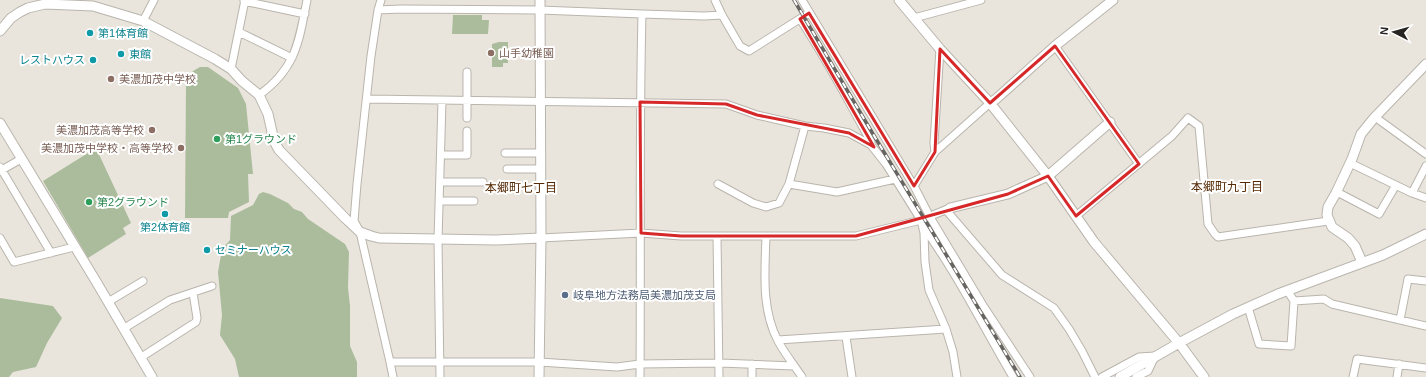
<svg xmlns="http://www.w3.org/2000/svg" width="1426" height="377" viewBox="0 0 1426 377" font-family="Helvetica,'Noto Sans JP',sans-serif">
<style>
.green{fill:#aabc9b}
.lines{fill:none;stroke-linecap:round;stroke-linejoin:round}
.street-casing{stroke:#b9b5ad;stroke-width:9}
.secondary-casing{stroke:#b9b5ad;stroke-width:11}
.street{stroke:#fff;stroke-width:7}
.secondary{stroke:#fff;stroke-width:9}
.rail-casing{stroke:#676561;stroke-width:3.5}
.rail{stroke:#fff;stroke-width:2;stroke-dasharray:6;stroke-linecap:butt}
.marked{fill:none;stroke:#d62828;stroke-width:3;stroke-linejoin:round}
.culture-dot{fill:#0f9aa8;stroke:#fff;stroke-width:1.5}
.education-dot{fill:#8d6e63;stroke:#fff;stroke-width:1.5}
.leisure-dot{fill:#2e9e5b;stroke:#fff;stroke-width:1.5}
.service-dot{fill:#5c6f8a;stroke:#fff;stroke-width:1.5}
.labels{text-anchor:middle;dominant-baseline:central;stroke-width:4;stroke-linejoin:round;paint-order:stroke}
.culture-label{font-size:11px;fill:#0d838f;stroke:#fff;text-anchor:start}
.education-label{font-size:11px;fill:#785e54;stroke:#fff;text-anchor:start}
.leisure-label{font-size:11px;fill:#27864d;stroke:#fff;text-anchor:start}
.service-label{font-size:11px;fill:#4e5e75;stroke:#fff;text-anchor:start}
.neighbourhood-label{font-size:12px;fill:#552903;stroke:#fff}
</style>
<rect width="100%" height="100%" fill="#e9e5dd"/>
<!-- green -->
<path class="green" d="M453 15H482V20H489L488 34H452Z
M499 42H508V63H503V67H492V44Z
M200 67H208L238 88 246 104 253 174H248L249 202 229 212 228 218H185L186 83 193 71Z
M96 148 131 223 123 228 126 234 88 258 43 181Z
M263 192 270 194 288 203 294 209 302 212 308 219 345 244 349 252 348 288 350 306V346L357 362V377H239L235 359 220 335 222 315 218 272 221 255 224 247 230 240 231 216 253 205 259 194Z
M0 298 53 306 62 318 47 343 36 367 13 372 9 377H0Z"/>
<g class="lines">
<defs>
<path id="street" d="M381 0 378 10 371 56 357 184 354 221 360 232 390 362 393 377
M715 0 722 15 740 46 749 51 809 13
M802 0 914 186 930 217 984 307 1030 377
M244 1 305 14
M378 10 401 9 540 10 642 14 704 16 722 15
M914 18 981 0
M800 19C826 58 848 100 871 142V145
M143 21 154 0
M239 32 292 58
M1055 46 1139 164
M231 69 245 0
M259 95C296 69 299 41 307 0
M367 99 726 104 757 115 805 126 824 128 849 133 871 145 886 164 921 220 924 233 925 262 929 290 946 329 953 352 957 377
M1375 117 1426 154
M467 118V72
M935 152 934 143 940 49
M505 153H541
M441 155H467V131
M1350 163 1412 193 1426 166
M0 167 51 253
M507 169H541
M0 171 21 159
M440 182H483
M718 184 753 203 766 207 779 203 789 184 805 126
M789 184 837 192 895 179
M914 186 935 152 990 103
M1337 192 1379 214 1396 185
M1412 193 1426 198
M439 201H474
M946 210 1002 275 1054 308 1069 329 1082 351 1095 377
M1076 216 1172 136 1188 118 1199 126 1208 224 1215 234 1218 237 1328 221
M924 228C958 275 984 328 1013 377
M717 236 719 377
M766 236C765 271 761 309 778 341 785 354 794 365 802 377
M0 238 14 262 74 247
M541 238 641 233 681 236H856L921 220 950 208
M1287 290 1294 301 1324 299 1332 304 1426 326
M108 302 143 281
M1248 307 1259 344 1291 346 1294 301
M1400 320 1408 279 1426 281
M123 329 170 300 212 286
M846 337 852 377
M778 340 946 329
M140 358 196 322 197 318 193 293
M390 362H539L617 367 640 364 720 363 794 366
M440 377 438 240 442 101
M640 377C641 256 639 135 642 14
M752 377V364
M1102 377 1139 357 1155 356 1148 371 1136 377
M1353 377 1357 359 1426 368
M1397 377 1399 364"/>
<path id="secondary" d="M899 0 940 49 990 103 1048 176 1094 242 1179 343 1204 377
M0 31 11 18 20 12 28 8 45 4 93 6 143 21 215 59 231 69 242 81 259 95 268 114 274 141 279 150 345 218 360 232 371 236 379 238 496 240 541 238
M990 103 996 99 1055 46 1113 0
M0 123 97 283 152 377
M950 208 1008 194 1048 176 1110 122
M1362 262 1355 246 1348 238 1332 227 1327 215 1328 207 1336 193 1352 159 1361 134 1374 118 1426 64
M539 377 541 238 540 0
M1120 377 1179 343 1233 314 1278 294 1383 255 1426 234"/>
</defs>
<!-- street casing -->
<use href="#street" class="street-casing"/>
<!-- secondary casing -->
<use href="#secondary" class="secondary-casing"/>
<!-- street -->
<use href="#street" class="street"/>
<!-- secondary -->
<use href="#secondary" class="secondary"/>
<defs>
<path id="rail" d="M794 0 870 129 1020 377"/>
</defs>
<!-- rail casing -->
<use href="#rail" class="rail-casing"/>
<!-- rail -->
<use href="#rail" class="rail"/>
</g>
<!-- marked area -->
<path class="marked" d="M809 13 914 186 935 152 940 49 990 103 1055 46 1139 164 1076 216 1048 176 1008 194 856 236H681L641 233 640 102 726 104 757 115 849 133 874 147 800 19Z"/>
<!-- markers -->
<g class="culture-dot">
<circle cx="90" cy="33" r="4"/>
<circle cx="121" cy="54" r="4"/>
<circle cx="93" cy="60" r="4"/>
<circle cx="165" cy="214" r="4"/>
<circle cx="207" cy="250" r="4"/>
</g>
<g class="education-dot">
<circle cx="491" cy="53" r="4"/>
<circle cx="111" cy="79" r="4"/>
<circle cx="152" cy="130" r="4"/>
<circle cx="181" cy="148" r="4"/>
</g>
<g class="leisure-dot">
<circle cx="217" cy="139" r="4"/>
<circle cx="89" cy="202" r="4"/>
</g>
<circle class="service-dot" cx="565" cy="295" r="4"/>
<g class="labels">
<!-- culture labels -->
<g class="culture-label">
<text x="98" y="33">第1体育館</text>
<text x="129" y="54">東館</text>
<text x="85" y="60" text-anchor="end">レストハウス</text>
<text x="165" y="227" text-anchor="middle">第2体育館</text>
<text x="215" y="250">セミナーハウス</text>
</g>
<!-- education labels -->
<g class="education-label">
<text x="499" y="53">山手幼稚園</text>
<text x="119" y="79">美濃加茂中学校</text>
<text x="144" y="130" text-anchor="end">美濃加茂高等学校</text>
<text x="173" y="148" text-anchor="end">美濃加茂中学校・高等学校</text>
</g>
<!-- leisure labels -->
<g class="leisure-label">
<text x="225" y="139">第1グラウンド</text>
<text x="97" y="202">第2グラウンド</text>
</g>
<!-- service labels -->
<g class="service-label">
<text x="573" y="295">岐阜地方法務局美濃加茂支局</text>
</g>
<!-- neighbourhood labels -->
<g class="neighbourhood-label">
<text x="1227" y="187">本郷町九丁目</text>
<text x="521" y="188">本郷町七丁目</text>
</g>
</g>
<!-- north arrow -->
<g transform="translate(1394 32) rotate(276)" stroke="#ffffff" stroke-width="3" paint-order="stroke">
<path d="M0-3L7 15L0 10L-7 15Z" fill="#262522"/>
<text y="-6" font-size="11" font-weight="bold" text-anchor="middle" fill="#262522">N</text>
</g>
</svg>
